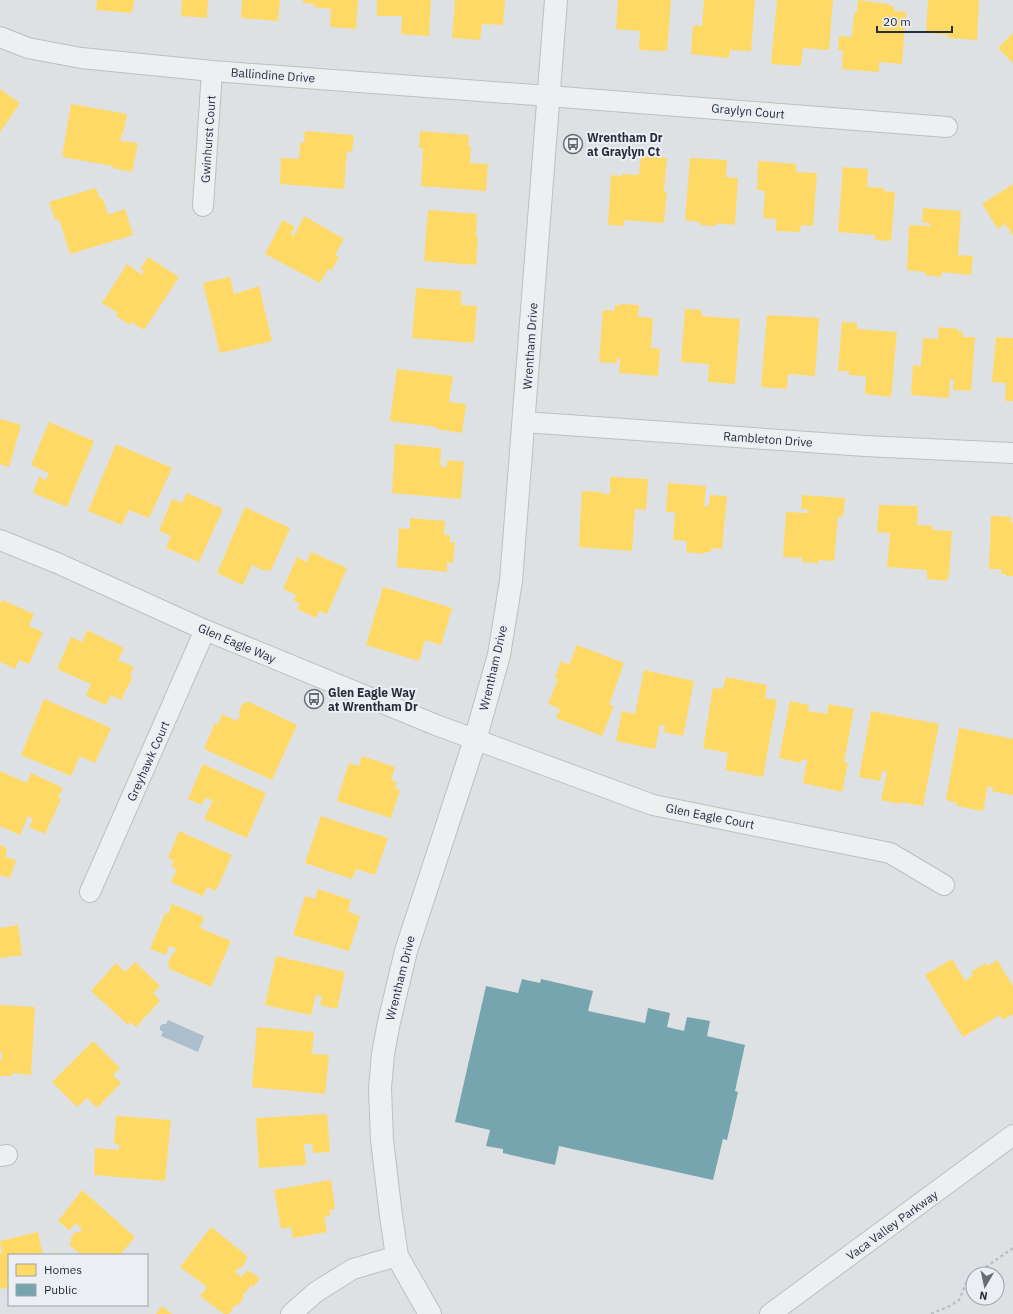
<svg xmlns="http://www.w3.org/2000/svg" width="1013" height="1314" viewBox="0 0 1013 1314" font-family="'IBM Plex Sans',sans-serif">
<style>
.water{fill:#acbece}
.homes{fill:#ffd966}
.public{fill:#76a5af}
.lines{fill:none;stroke-linecap:round;stroke-linejoin:round}
.minor-casing{stroke:#bcbfc2;stroke-width:22}
.tertiary-casing{stroke:#bcbfc2;stroke-width:24}
.path{stroke:#bdbfc3;stroke-width:2.5;stroke-dasharray:3 3;stroke-linecap:butt}
.minor{stroke:#edeff0;stroke-width:20}
.tertiary{stroke:#edeff0;stroke-width:22}
.labels{text-anchor:middle;dominant-baseline:central;stroke-width:4;stroke-linejoin:round;paint-order:stroke}
.street-label{font-size:12px;fill:#262e3b;stroke:#ebeff4}
.poi-label{font-size:12px;font-weight:bold;fill:#262e3b;stroke:#ebeff4;text-anchor:start}
</style>
<rect width="100%" height="100%" fill="#dee1e4"/>
<!-- water -->
<path class="water" d="M168 1020 204 1036 198 1052 161 1036 163 1032 160 1030V1027L162 1024H166Z"/>
<!-- homes -->
<path class="homes" d="M97 0H134L132 13 96 10Z
M182 0H208L207 18 181 16Z
M242 0H280L278 21 241 18Z
M303 0H358L356 29 330 27 331 9 314 7V4L303 3Z
M377 0H431L429 36 401 34 402 16H377Z
M455 0H505L503 25 482 24 480 40 452 38Z
M618 0H671L667 51 639 50 640 31 616 29Z
M704 0H755L751 51 730 50 729 58 691 54 693 25 702 26Z
M777 0H833L829 50 803 48 801 66 771 64Z
M858 0 889 4V6H894V11L906 12 902 64 879 62V72L842 69 843 50H838L839 36 852 37 854 13H857Z
M928 0H979L977 40 948 38V35L926 33Z
M1013 33V63L998 48Z
M0 89 20 103 0 132Z
M71 104 127 114 123 134 122 133 120 141 138 143 132 172 113 168V166L62 157Z
M305 131 354 135 352 152 347 151 344 189 280 184 281 158 299 159 300 142 304 143Z
M420 131 469 135 468 146H471L470 163 488 164 486 191 421 186 423 148H419Z
M641 156 667 158 664 192H667L664 223 624 220V226L608 225 611 175 622 176V174L639 175Z
M690 158 727 160 726 177 738 178 735 225 717 223 716 226 700 225V222L685 220Z
M758 161 796 164V172L817 173 813 226 801 225 800 232 776 231V219L763 218 765 191 757 190Z
M843 167 868 169 867 187 884 188 883 191 895 192 891 241 875 240V235L838 232Z
M1013 184V236L1005 224 998 229 982 204Z
M96 188 100 199 103 198 108 215 125 209 133 235 70 254 59 219 55 220 49 202Z
M923 208 961 211 958 255 973 256 971 275 942 272 941 277 925 275V272L907 270 909 225 930 226V223L922 222Z
M428 210 477 214 476 237 478 238 476 265 424 261Z
M304 216 344 239 335 255 339 257 331 271 328 269 320 283 265 254 283 220 295 227 291 234 294 236Z
M148 257 179 277 144 330 132 322 130 325 116 316 118 313 102 303 127 264 142 275 144 271 140 269Z
M230 277 234 294 259 286 272 341 220 353 203 283Z
M416 288 461 291V305L477 306 474 343 412 338Z
M620 304 639 305 638 317 653 318 651 348 660 349 658 376 619 373 620 359 617 358V363L599 362 603 310 614 311 615 305 620 306Z
M685 309 702 310 701 316 740 319 735 384 708 382 709 364 681 362Z
M767 315 819 318 815 376 788 374 787 389 761 387Z
M842 322 857 323V329L897 332 891 397 865 394 866 376 849 375V371H838Z
M939 327 958 329V332H963V337H975L971 391 953 390 954 380 950 379 949 398 911 395 913 365 921 366 923 338 938 339Z
M996 337 1013 338V401H1005L1006 383 992 382Z
M397 369 453 376 449 402 466 404 462 433 436 429 437 427 390 421Z
M0 419 21 425 9 467 0 464Z
M49 422 94 441 67 507 33 493 39 477 46 480 49 473 31 465Z
M116 444 172 468 149 518 129 510 122 525 88 511Z
M395 444 441 448 440 466 447 467V460L464 462 461 499 392 493Z
M610 477 648 479 646 510 635 509 632 551 579 547 582 491 602 492 601 494H610Z
M668 483 706 486 704 506H709L710 495 727 496 722 549 711 548V552H705V554L686 552 687 541 673 540 675 512H666Z
M187 493 223 509 199 562 166 548 171 536 159 531 172 499 182 503Z
M802 495 845 498 843 517 838 516 834 561 819 560 818 563 802 562V558L783 557 786 512 809 513V510L801 509Z
M879 505 918 506 917 525 933 526 932 530 952 531 949 574 947 581 927 579V570L887 567 890 533 877 532Z
M245 507 290 528 271 570 265 571 252 565 243 585 217 573Z
M991 516 1011 517V523L1013 522V576H1006V574H1001V569H989Z
M410 518 445 521 444 535H450V542L455 543 453 563 447 562V572L397 567 399 528 410 529Z
M311 552 347 568 327 614 319 611 316 618 297 609 300 604 294 601 296 595 283 589 297 557 307 562Z
M383 587 452 608 441 645 425 640 419 661 366 645Z
M2 600 34 614 29 626 43 632 29 664 19 660 15 669 0 662V604Z
M87 630 124 648 118 660 134 667 130 675 133 676 121 700 111 695 106 705 86 696 91 684 57 669 71 637 82 642Z
M577 645 624 663 609 705 614 706 602 736 556 718 560 709 548 704 558 679 555 678 561 661 569 665Z
M644 670 694 681 683 736 664 732 665 725H660L655 749 616 741 622 711 635 714Z
M726 677 767 685 765 698 777 700 763 777 725 770 728 753 703 748 713 688 723 689Z
M44 699 111 728 95 763 80 756 71 776 21 755Z
M247 701 297 725 272 780 204 749 215 723 218 725 222 714 237 721 240 716 239 713 242 704 246 703Z
M790 701 809 705 808 711 827 714 829 704 854 709 844 762 848 763 842 792 803 783 807 760 802 759 801 763 779 758Z
M871 711 939 724 923 806 900 802V804L881 800 887 772 882 771 880 781 859 777Z
M959 728 1013 739V795L992 791 993 787 988 786 983 811 957 806V803L946 800Z
M362 756 395 767 391 780 397 782 395 788 400 790 391 818 337 801 349 763 359 766Z
M203 764 266 793 247 838 204 819 213 800 205 798 202 805 188 799Z
M0 771 27 783 31 773 63 788 58 797 61 799 45 834 29 827 33 819 28 816 20 835 0 826Z
M321 816 388 838 375 875 356 869 352 879 305 863Z
M179 831 232 855 216 891 207 887 203 896 171 882 177 869 171 866 174 860 168 858Z
M0 845 7 848 5 857 16 860 10 878 0 875Z
M318 889 351 900 348 912 360 916 349 951 293 935 305 896 315 899Z
M172 904 204 917 200 928 231 941 211 987 168 968 169 966 168 963 172 954H174L176 949 169 946 166 955 150 949 165 913 168 914Z
M18 925 22 955 0 958V928Z
M276 956 345 972 337 1009 320 1005 322 996 316 995 311 1015 265 1005Z
M952 959 965 981 973 975 971 972 986 963 988 966 997 960 1013 986V1014L1003 1020 1000 1015 963 1037 925 975Z
M135 962 160 986 153 993 160 1001 136 1027 130 1022 128 1025 91 991 116 963 125 972Z
M0 1005 35 1007 31 1075 12 1073V1076H0V1060H2V1052H0Z
M257 1027 314 1032 312 1054 329 1055 325 1094 252 1087Z
M93 1041 120 1068 113 1075 121 1083 97 1108 87 1098 77 1107 52 1082Z
M327 1114 330 1152 313 1153 312 1144H304L306 1165 259 1168 256 1118Z
M116 1116 171 1120 165 1181 94 1175 95 1148 119 1150V1144H114Z
M331 1180 335 1209 329 1210 330 1216 324 1217 327 1232 293 1238 291 1227 281 1229 274 1190Z
M82 1190 135 1237 120 1255H82L69 1245 71 1242V1237L76 1232H79L82 1229 76 1223 69 1230 58 1221Z
M211 1227 247 1256 246 1261 241 1268 237 1269 235 1272 241 1277 248 1270 260 1279 253 1287 251 1285 243 1295V1299L238 1305H235L229 1314H224L200 1296 207 1287 180 1267Z
M38 1232 43 1255H9V1287L0 1289V1253L2 1252 0 1241Z
M57 1252 58 1255H48Z
M162 1306 172 1314H156Z"/>
<!-- public -->
<path class="public" d="M522 979 540 983 541 979 593 991 588 1011 645 1023 648 1008 670 1013 667 1027 684 1031 687 1017 710 1021 707 1036 745 1045 735 1091 738 1092 727 1140 723 1139 713 1180 559 1146 555 1165 503 1153V1149L486 1146 490 1130 455 1122 486 986 518 993Z"/>
<g class="lines">
<defs>
<path id="minor" d="M0 37 28 48 81 58 212 71 548 96 947 127
M203 206 212 71
M524 422 865 446 1013 453
M0 540 57 563 205 630 436 725 512 753 653 805 890 853 944 885
M90 892 205 630
M0 1156 7 1155
M291 1314 316 1292 353 1269 397 1256
M770 1314 1013 1135"/>
<path id="tertiary" d="M430 1314 397 1256 391 1216 382 1140 380 1088 383 1054 389 1022 406 951 475 740 499 655 511 581 556 0"/>
</defs>
<!-- minor casing -->
<use href="#minor" class="minor-casing"/>
<!-- tertiary casing -->
<use href="#tertiary" class="tertiary-casing"/>
<!-- path -->
<path class="path" d="M976 1274 1013 1248
M931 1314 952 1305 959 1300 967 1281 973 1276"/>
<!-- minor -->
<use href="#minor" class="minor"/>
<!-- tertiary -->
<use href="#tertiary" class="tertiary"/>
</g>
<!-- icons -->
<defs>
<symbol id="bus-ring" viewBox="-11 -11 22 22"><circle r="9.5" fill="#ebeff4" stroke="#666d76" stroke-width="1.5"/><path d="M-5-6H5V4H4V6H2V4H-2V6H-4V4H-5ZM-3.5-4V0h7V-4ZM-3.5 1.2v1.5H-2V1.2ZM2 1.2v1.5H3.5V1.2Z" fill="#666d76"/></symbol>
</defs>
<g fill-rule="evenodd">
<use href="#bus-ring" x="562" y="133" width="22" height="22"/>
<use href="#bus-ring" x="303" y="688" width="22" height="22"/>
</g>
<g class="labels">
<!-- street labels -->
<g class="street-label">
<text transform="translate(273 75) rotate(4)">Ballindine Drive</text>
<text transform="translate(748 111) rotate(5)">Graylyn Court</text>
<text transform="translate(208 139) rotate(-86)">Gwinhurst Court</text>
<text transform="translate(530 346) rotate(-86)">Wrentham Drive</text>
<text transform="translate(768 439) rotate(4)">Rambleton Drive</text>
<text transform="translate(237 643) rotate(23)">Glen Eagle Way</text>
<text transform="translate(493 668) rotate(-77)">Wrentham Drive</text>
<text transform="translate(148 761) rotate(-66)">Greyhawk Court</text>
<text transform="translate(710 816) rotate(11)">Glen Eagle Court</text>
<text transform="translate(400 978) rotate(-76)">Wrentham Drive</text>
<text transform="translate(892 1225) rotate(-36)">Vaca Valley Parkway</text>
</g>
<!-- poi labels -->
<g class="poi-label">
<text x="587" y="137">Wrentham Dr<tspan x="587" dy="14">at Graylyn Ct</tspan></text>
<text x="328" y="692">Glen Eagle Way<tspan x="328" dy="14">at Wrentham Dr</tspan></text>
</g>
</g>
<!-- legend -->
<rect x="8" y="1254" width="140" height="52" fill="#ebeff4" stroke="#9ca2aa"/>
<rect x="16" y="1264" width="20" height="12" fill="#ffd966" stroke="#9ca2aa"/>
<text x="44" y="1274" font-size="12" fill="#262e3b">Homes</text>
<rect x="16" y="1284" width="20" height="12" fill="#76a5af" stroke="#9ca2aa"/>
<text x="44" y="1294" font-size="12" fill="#262e3b">Public</text>
<!-- north arrow -->
<g transform="translate(985 1286) rotate(189)"><circle r="19" fill="#ebeff4" stroke="#9ca2aa"/>
<path d="M0-3L7 15L0 10L-7 15Z" fill="#666d76"/>
<text y="-6" font-size="11" font-weight="bold" text-anchor="middle" fill="#262e3b">N</text>
</g>
<!-- scale -->
<path d="M877 26v6h75v-6" fill="none" stroke="#262e3b" stroke-width="2"/>
<text x="883" y="26" font-size="12" fill="#262e3b" stroke="#ebeff4" stroke-width="3" paint-order="stroke">20 m</text>
</svg>
